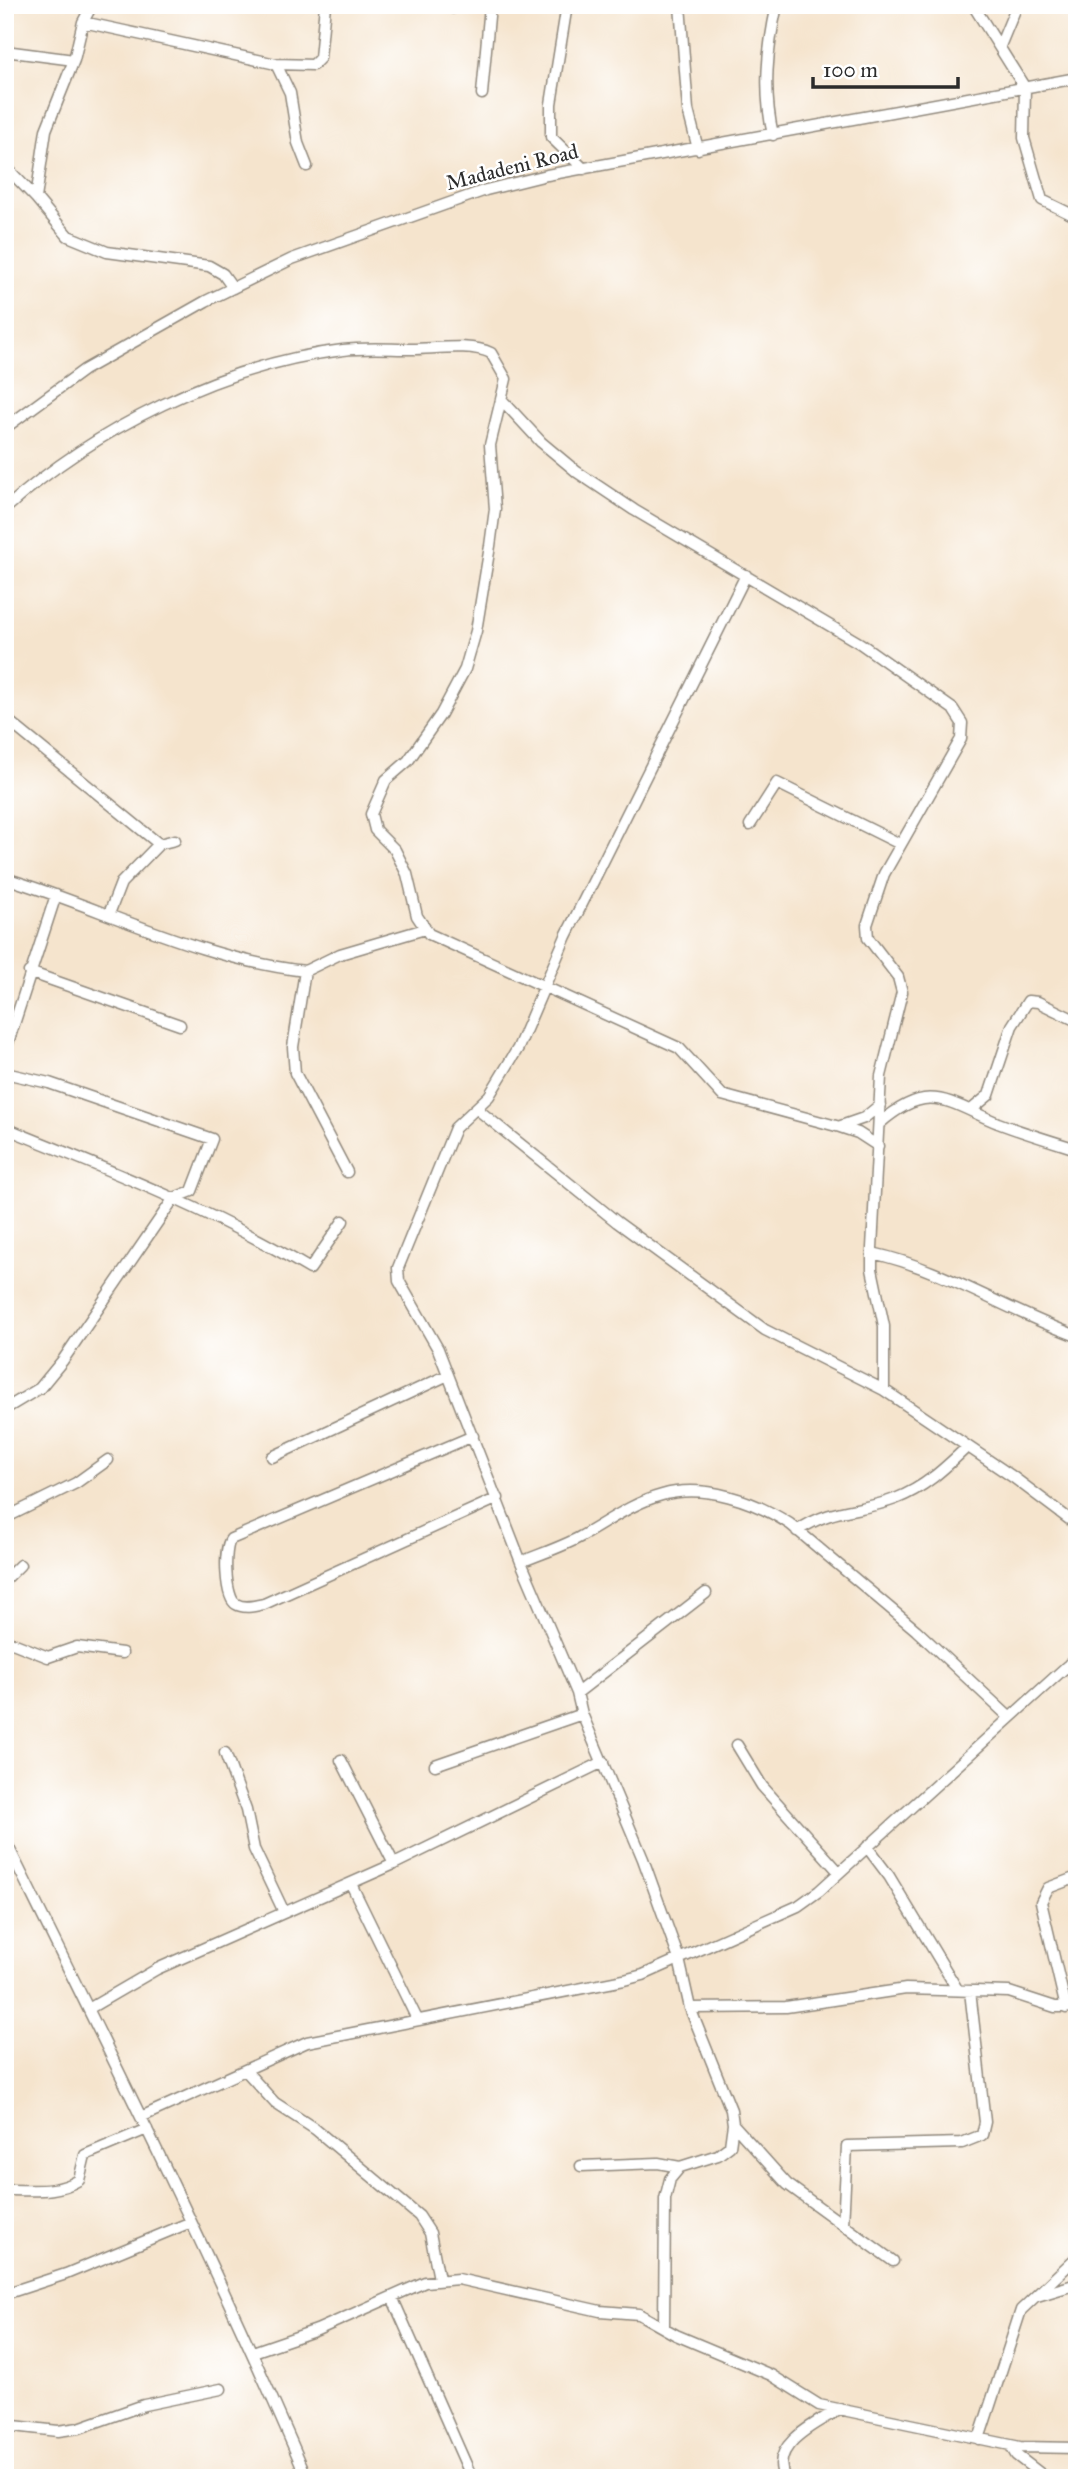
<svg xmlns="http://www.w3.org/2000/svg" width="1082" height="2483" viewBox="0 0 1082 2483" font-family="'IM FELL Great Primer',serif">
<style>
.lines{fill:none;stroke-linecap:round;stroke-linejoin:round}
.minor-casing{stroke:#90887c;stroke-width:13}
.minor{stroke:#fff;stroke-width:10}
.labels{text-anchor:middle;dominant-baseline:central;stroke-width:5;stroke-linejoin:round;paint-order:stroke}
.street-label{font-size:21px;fill:#2b2b2b;stroke:#fff}
</style>
<rect width="100%" height="100%" fill="#fff"/>
<filter id="ink" filterUnits="userSpaceOnUse"><feTurbulence type="fractalNoise" baseFrequency=".0143" numOctaves="2"/><feDisplacementMap in="SourceGraphic" scale="14" xChannelSelector="R" yChannelSelector="G"/><feConvolveMatrix kernelMatrix="1 2 1 2 8 2 1 2 1" color-interpolation-filters="sRGB"/></filter>
<filter id="wash" filterUnits="userSpaceOnUse"><feTurbulence type="fractalNoise" baseFrequency=".00686" numOctaves="4" result="noise"/><feDisplacementMap in="SourceGraphic" scale="28" xChannelSelector="R" yChannelSelector="G"/><feGaussianBlur stdDeviation="1.57" result="paint"/><feColorMatrix in="noise" values="0 0 0 0 0 0 0 0 0 0 0 0 0 0 0 0 0 1.4 0 .05"/><feComposite in="paint" operator="in"/></filter>
<g filter="url(#wash)">
<rect width="100%" height="100%" fill="#f5e4cd"/>
</g>
<g filter="url(#ink)">
<g class="lines">
<defs>
<path id="minor" d="M92 5 83 22 74 60 46 130 36 198 68 236 107 252 209 266 223 274 233 288
M446 5 453 8
M567 5 551 104V137L584 169
M680 5 688 110 698 149
M973 5 1025 88 1024 138 1042 200 1077 217
M83 22 276 64 313 65 320 58 325 5
M1000 46 1017 5
M5 51 74 60
M276 64 290 93 298 143 307 166
M482 94 490 5
M773 135C763 91 767 50 777 5
M5 166 36 198
M501 399 541 442 577 472 634 510 861 644 953 709 962 723 961 739 884 874 867 925 868 938 898 977 902 992 881 1076 872 1248V1269L884 1326V1390
M5 428 84 370 206 301 292 259 486 190 547 175 1077 78
M5 509C94 429 223 364 343 350 365 347 389 349 412 349 435 349 470 343 491 353L506 379 490 445 495 509 490 546 476 631 465 669 441 714 408 761 386 780 371 814 375 830 395 850 407 874 417 916 429 934 679 1048 722 1095 840 1127 858 1133 878 1146
M5 718 159 844 175 840
M750 825 777 783 900 844
M5 878C105 909 200 959 305 971
M109 914 121 883 159 844
M29 972 180 1025
M5 1052 56 895
M5 1073 49 1083 212 1139 192 1191 174 1198 63 1360 40 1388 5 1409
M477 1109 617 1222 765 1330 884 1390 1013 1477 1077 1525
M971 1110 989 1095 1012 1026 1028 1001 1038 1002 1077 1021
M879 1124C929 1080 947 1102 998 1123 1024 1133 1051 1141 1077 1149
M841 1126 864 1118 880 1105
M5 1128C109 1170 214 1211 310 1269L343 1221
M347 1172 295 1073 293 1047 305 971 340 954 425 929
M872 1253C942 1268 1007 1311 1077 1336
M473 1436 231 1539C223 1548 225 1598 236 1604 244 1609 255 1606 264 1604L498 1498
M272 1457 448 1375
M5 1518 76 1483 108 1460
M797 1531C834 1506 858 1513 895 1499 924 1488 944 1469 966 1448
M521 1562C540 1554 562 1547 580 1537 607 1522 632 1503 662 1495 704 1483 755 1501 790 1524L916 1630 1008 1716
M5 1580 20 1565
M5 1640 48 1657 77 1647 122 1653
M1069 1664 1077 1683
M577 1693 706 1593
M737 1745 762 1786 839 1872
M225 1753 246 1810 254 1849 284 1912
M341 1760 394 1864
M435 1765 582 1714
M5 1840C109 2051 214 2261 307 2478
M867 1847 889 1876 957 1989
M351 1884 417 2019
M90 2008 157 1969 394 1864 603 1762
M690 2008 786 2007 906 1989 1009 1992 1055 2007H1077
M1066 2008 1041 1902 1048 1888 1077 1877
M245 2070 275 2103 315 2129 419 2216 430 2233 439 2279
M141 2117 307 2042 624 1980 643 1975 798 1906 819 1891 1077 1657
M733 2124 787 2184 893 2261
M581 2166 658 2163 680 2167
M11 2190C35 2190 57 2193 79 2180L85 2155 147 2129
M843 2225 847 2146 962 2143 982 2135 985 2122 970 1991
M5 2294 66 2274 191 2222
M1037 2296 1077 2284
M392 2297 472 2478
M664 2328 665 2199 670 2179 680 2167 718 2155 730 2146 733 2124 731 2110 690 2008 679 1959 643 1859 582 1714 577 1693 521 1562 438 1349 399 1281 398 1268 455 1128 489 1096 518 1048 566 936 746 575
M253 2352 317 2330 425 2282 458 2279 600 2311 639 2314 676 2335 771 2375 819 2405 1020 2447 1077 2448
M5 2425 58 2431 79 2428 144 2405 221 2389
M979 2439 1021 2310 1077 2257
M1010 2445 1016 2455 1046 2478
M785 2478C767 2446 817 2422 840 2409"/>
</defs>
<!-- minor casing -->
<use href="#minor" class="minor-casing"/>
<!-- minor -->
<use href="#minor" class="minor"/>
</g>
</g>
<g class="labels">
<!-- street labels -->
<g class="street-label">
<text transform="translate(512 167) rotate(-14)">Madadeni Road</text>
</g>
</g>
<!-- margin -->
<rect width="1082" height="2483" fill="none" stroke="#fff" stroke-width="28"/>
<!-- scale -->
<path d="M813 77v10h145v-10" fill="none" stroke="#2b2b2b" stroke-width="3.5"/>
<text x="823" y="77" font-size="21" fill="#2b2b2b" stroke="#ffffff" stroke-width="5" paint-order="stroke">100 m</text>
</svg>
